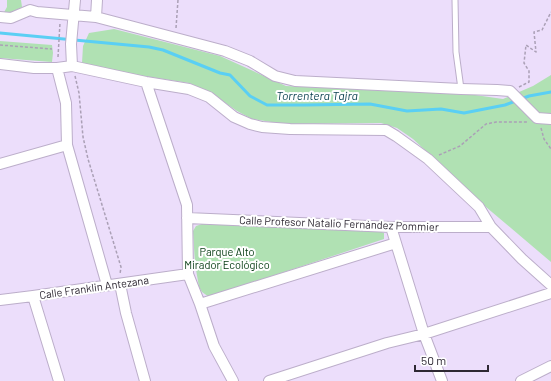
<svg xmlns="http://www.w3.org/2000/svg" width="551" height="381" viewBox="0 0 551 381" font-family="Barlow,sans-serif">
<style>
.green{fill:#b0e1b3}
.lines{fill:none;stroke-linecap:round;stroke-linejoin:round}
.stream{stroke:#5acff4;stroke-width:3}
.service-casing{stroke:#bcaeca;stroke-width:7}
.minor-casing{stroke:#bcaeca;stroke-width:12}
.path{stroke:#aba0b6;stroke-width:1.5;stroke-dasharray:3 2;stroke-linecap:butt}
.service{stroke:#fff;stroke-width:5}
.minor{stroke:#fff;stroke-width:10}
.labels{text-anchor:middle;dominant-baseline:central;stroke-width:4;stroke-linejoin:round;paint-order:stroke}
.street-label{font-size:11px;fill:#2e2833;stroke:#fff}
.park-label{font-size:11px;fill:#02390f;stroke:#fff}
.water-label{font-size:12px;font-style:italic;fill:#073e4d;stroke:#fff}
</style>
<rect width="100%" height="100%" fill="#ecdefb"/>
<!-- green -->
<path class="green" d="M7 0H21L22 7 12 13 3 14 7 7Z
M114 29 220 56 286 86 475 95 503 99 533 86 551 75V262L486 207 413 139 397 128 381 123 284 124 252 119 237 111 211 93 189 83 118 72 82 63 83 46 89 33Z
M0 41 52 45 53 53 52 62 0 58Z
M202 224 379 231 384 233V239L209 297 202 292 199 287 195 264 193 231 196 226Z"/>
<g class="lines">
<!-- stream -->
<path class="stream" d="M0 33 149 47 163 50 220 73 230 75 250 96 267 105H304L370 104 407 111 441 109 464 113 505 105 529 96 551 92"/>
<defs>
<path id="service" d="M455 0 456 52 461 89"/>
<path id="minor" d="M0 17 11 18 30 10 37 12 96 17 225 51 250 61 275 76 295 81 461 89 497 90 510 91 537 118 551 119
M96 17 97 0
M0 64 34 68H57L72 66 146 82 189 89 209 97 234 117 250 124 262 127 290 129 386 130 396 136 428 159 479 207 491 227 522 259 551 285
M72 66 71 44 75 0
M57 68 66 103 67 145 107 285
M146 82 187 205 188 274 200 304 214 346 233 381
M0 164 67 145
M187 218 391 227H491
M391 227 424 334 442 381
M120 284 126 313 145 381
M33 296 59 381
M0 300 33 296 188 274
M200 304 396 243
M269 381 387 343 424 334 551 293
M521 381 551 366"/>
</defs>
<!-- service casing -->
<use href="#service" class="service-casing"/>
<!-- minor casing -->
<use href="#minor" class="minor-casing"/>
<!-- path -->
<path class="path" d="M176 28 178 0
M0 45 52 49
M58 57 60 23
M75 76 79 93 83 137 88 159 121 267 120 274
M519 87 529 82V71L524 63 526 45 536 52 534 32 542 30 551 12
M541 128 544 139 551 149
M439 155 460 146 486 124 496 122H527"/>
<!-- service -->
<use href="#service" class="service"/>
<!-- minor -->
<use href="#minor" class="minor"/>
</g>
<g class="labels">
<!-- street labels -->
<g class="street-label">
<text transform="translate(339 223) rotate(2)">Calle Profesor Natalio Fernández Pommier</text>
<text transform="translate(94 287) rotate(-8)">Calle Franklin Antezana</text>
</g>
<!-- park labels -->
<g class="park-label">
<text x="227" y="251">Parque Alto<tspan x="227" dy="13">Mirador Ecológico</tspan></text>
</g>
<!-- water labels -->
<g class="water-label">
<text x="317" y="95">Torrentera Tajra</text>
</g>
</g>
<!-- scale -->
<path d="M415 365v6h73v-6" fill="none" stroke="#2e2833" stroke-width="2"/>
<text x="421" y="365" font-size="12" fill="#2e2833" stroke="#ffffff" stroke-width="3" paint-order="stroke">50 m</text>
</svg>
